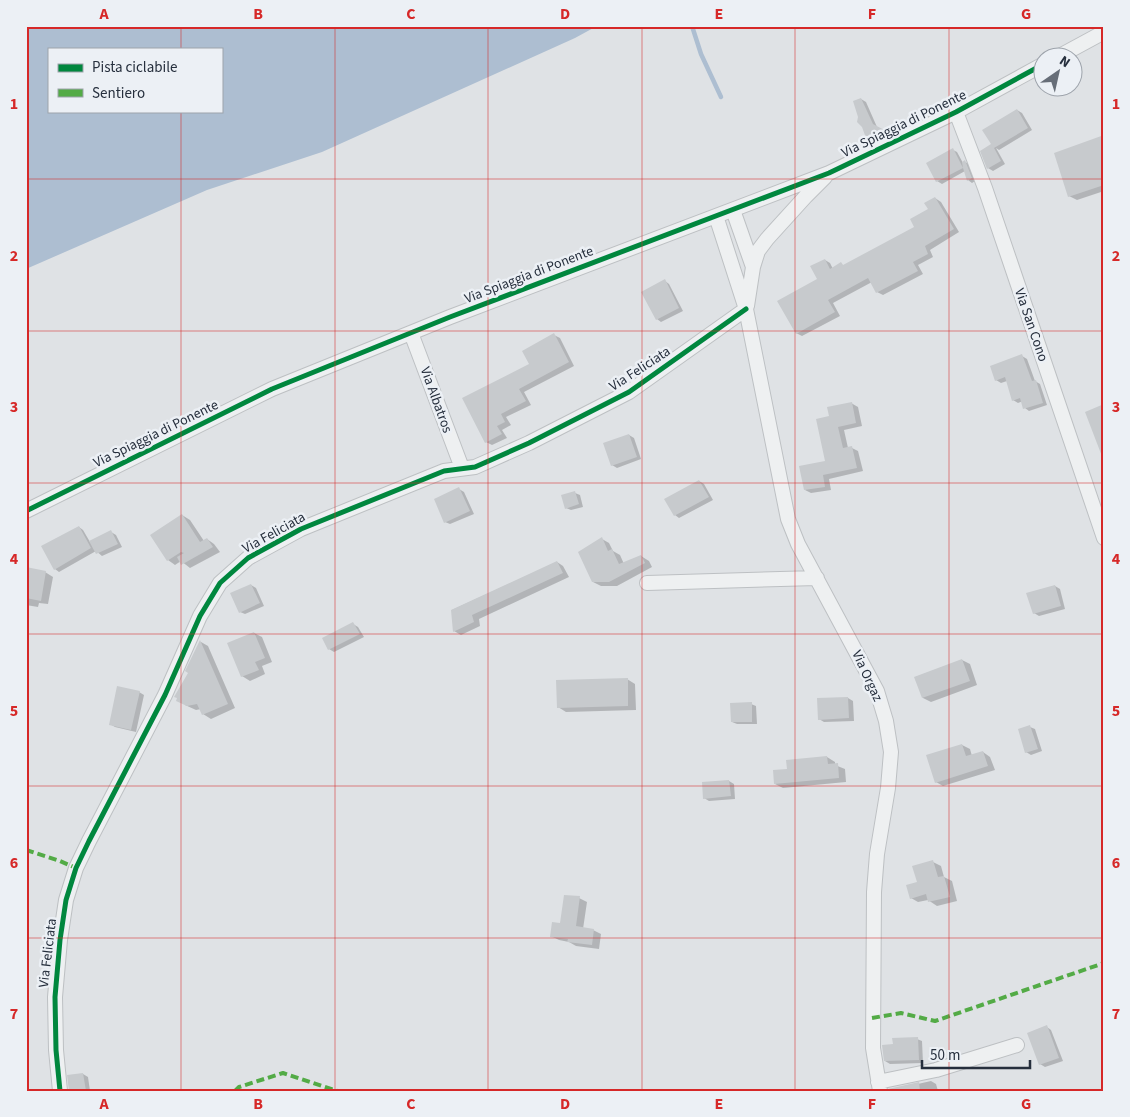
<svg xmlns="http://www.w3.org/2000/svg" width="1130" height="1117" viewBox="0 0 1130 1117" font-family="'Source Sans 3',sans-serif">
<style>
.water{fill:#adbed1;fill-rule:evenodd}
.shadow{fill:#0003}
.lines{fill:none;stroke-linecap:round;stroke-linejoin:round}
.stream{stroke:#adbed1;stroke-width:4.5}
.building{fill:#c7cacd}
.minor-casing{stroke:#bdc0c3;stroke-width:16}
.minor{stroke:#eef0f1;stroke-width:14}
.quiet{stroke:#53ab46;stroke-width:4;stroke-dasharray:8 4;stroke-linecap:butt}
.cycleway-casing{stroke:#ecf0f5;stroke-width:8}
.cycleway{stroke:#00873e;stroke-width:5}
.grid{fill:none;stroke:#d62828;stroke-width:1;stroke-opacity:0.55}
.labels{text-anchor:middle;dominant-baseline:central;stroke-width:5;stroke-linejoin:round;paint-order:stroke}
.street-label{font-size:14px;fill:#262f3d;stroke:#ecf0f5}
.neatline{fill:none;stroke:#d62828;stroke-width:2}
.grid-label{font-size:16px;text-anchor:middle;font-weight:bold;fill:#d62828}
</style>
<rect width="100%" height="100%" fill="#dfe2e5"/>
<!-- water -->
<path class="water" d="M26 26H597L575 38 322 152 207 190 26 269ZM49 49H221V111H49Z"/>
<!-- shadow -->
<path class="shadow" d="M861 99 866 102 877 127 891 134 872 140 867 138Z
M1017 110 1022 113 1032 130 999 150 996 148 1005 164 993 171 988 168 993 145Z
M1104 137V191L1077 200 1069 196Z
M953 150 957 152 963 163 965 162 969 164 975 181 972 183 968 180 965 171 942 184 937 181 928 163Z
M935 198 941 202 959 232 930 250 933 257 918 265 923 274 883 295 877 292 872 282 833 303 840 316 802 336 796 333 819 280 825 260 830 263 833 269 841 264 844 266 916 228 930 210Z
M665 281 669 284 683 311 661 322 657 319Z
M554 335 560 338 574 366 524 392 531 405 506 417 511 425 502 430 507 438 492 445 486 442 464 399 531 364Z
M1022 356 1027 359 1035 381 1040 384 1047 405 1029 411 1025 408 1023 401 1018 403 1013 400 1007 381 1001 383 996 380Z
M851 403 858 407 862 426 844 430 848 448H852L858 451 863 471 829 479 831 490 811 493 805 490 827 462 831 417Z
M629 435 634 438 641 459 617 468 612 465Z
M699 481 704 484 713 500 679 518 675 515Z
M459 489 464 492 474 514 450 524 445 522Z
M575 493 580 495 583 507 571 510 566 508Z
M182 515 190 520 204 541 207 539 214 544 220 552 190 568 181 561 175 565 168 560Z
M79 527 83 530 90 542 111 532 116 535 122 547 102 556 96 551 59 572 55 569Z
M602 539 609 543 613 551 620 555 624 564 641 556 649 561 652 567 617 586H601L593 582Z
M557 562 563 566 569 577 479 619 480 626 461 635 454 631 452 610Z
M26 569 45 572 53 577 48 604 39 603 38 607 26 605Z
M251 585 256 588 264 606 245 614 240 612Z
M1055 586 1060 589 1065 609 1039 616 1034 613Z
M353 624 358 627 364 637 334 652 329 649Z
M254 633 262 637 272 662 262 666 265 674 250 681 242 676Z
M201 642 208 646 235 708 211 719 203 714 201 709 196 710 185 705 190 672Z
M962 660 970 664 977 685 931 702 923 698 916 677Z
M627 679 635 684 636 710 566 712 558 707Z
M139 692 144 695 136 732 115 727 110 724Z
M848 698 853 701 854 721 824 722 819 719Z
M751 704 756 706 757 724H737L732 722Z
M1030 727 1035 729 1042 751 1031 755 1026 752Z
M962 745 970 749 972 756 983 752 990 757 995 770 943 786 936 782Z
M827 757 835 762V765L845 769 846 782 783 788 775 784 789 770Z
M729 781 734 784 735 799 709 801 704 798Z
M933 862 941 866 944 877 952 881 957 901 937 906 928 900 918 902 911 898Z
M579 898 587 902 583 929 593 930 601 934 599 949 576 946 569 942 559 940 551 936Z
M1047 1027 1051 1030 1063 1061 1045 1067 1040 1064Z
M917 1039 922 1041 923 1063 890 1064 885 1061Z
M83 1074 88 1077 90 1091H70Z
M931 1081 936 1084 938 1091H901L900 1088Z"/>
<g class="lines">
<!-- stream -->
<path class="stream" d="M692 26 701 54 721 97"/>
</g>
<!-- building -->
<path class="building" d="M861 98 873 124 888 132 866 138 862 127 857 122 858 117 853 101Z
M1017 109 1028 128 994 148 993 146 1001 161 987 169 980 151 991 144 982 130Z
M1104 135V185L1068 197 1054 153Z
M953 148 963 168 962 162 965 160 972 178 967 181 963 168 936 182 926 163Z
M935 197 954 229 925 246 928 254 913 262 918 271 876 293 868 278 828 300 835 312 796 334 777 301 817 279 810 266 825 259 830 269 841 262 843 265 914 227 910 219 928 209 924 203Z
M665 279 679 308 656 320 641 292Z
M554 333 569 362 519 389 526 401 501 414 505 422 497 426 502 434 485 443 462 398 529 364 522 351Z
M1022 354 1032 381 1036 380 1043 403 1023 409 1020 398 1012 401 1005 377 995 381 990 366Z
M852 402 856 423 838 427 843 448 852 446 857 468 823 475 825 487 804 490 799 466 825 461 816 419 829 416 827 407Z
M1104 404V458L1103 459 1085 412Z
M629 434 637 457 611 466 603 443Z
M699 480 709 497 674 516 664 499Z
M459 487 470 511 444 523 434 499Z
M575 491 579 504 565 509 561 495Z
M182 514 200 542 207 538 213 547 181 565 177 557 184 553 181 552 167 561 150 535Z
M79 526 91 548 54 570 41 546Z
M111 530 118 544 96 554 89 541Z
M602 537 608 551 612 549 619 564 641 555 645 563 609 582H592L578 552Z
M557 561 563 573 472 615 474 622 453 632 451 610Z
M26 567 46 571 41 601 26 598Z
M251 584 260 603 239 613 230 593Z
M1055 585 1061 606 1033 614 1026 593Z
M353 622 360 634 328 650 322 638Z
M254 632 265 658 255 662 259 670 241 677 227 643Z
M200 640 228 704 202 715 197 704 187 706 176 701 177 698 174 697 188 673 185 671Z
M962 659 970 681 922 698 914 677Z
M628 678V706L557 708 556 680Z
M117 686 140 691 131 730 109 725Z
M848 697 849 718 818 720 817 698Z
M752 702V722H731L730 703Z
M1030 725 1038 749 1025 753 1018 729Z
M962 744 966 756 983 751 988 766 935 783 926 755Z
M827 756 828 764 838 763 839 778 774 784 773 770 787 769 786 760Z
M729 780 731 796 703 799 702 782Z
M933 860 938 877 944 876 950 897 928 902 926 894 910 899 906 885 917 882 912 866Z
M564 895 580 896 576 926 594 929 592 945 567 942 568 939 550 937 552 922 560 923Z
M1047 1025 1059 1058 1039 1065 1027 1033Z
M918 1037 919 1060 884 1061 882 1045 893 1044 892 1038Z
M83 1073 86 1091H69L67 1075Z
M919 1082 920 1091H889L888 1089Z"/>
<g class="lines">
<defs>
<path id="minor" d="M1056 58 1104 32
M956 112 985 188 1104 538
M733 210 753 267
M716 216 746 309 788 519 798 544 877 691 886 721 891 752 888 788 877 854 874 892 873 1048 880 1091
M747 306 753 267 758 251 767 239 806 196 825 177
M411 333 462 468
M26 511 272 389 450 317 829 173 956 112 1042 65
M647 583 817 578
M878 1082 936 1070 1017 1045
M60 1091 56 1050 55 997 60 940 66 900 76 868 89 841 165 695 200 616 220 583 248 558 301 529 444 471 475 467 529 443 629 392 746 309"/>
</defs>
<!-- minor casing -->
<use href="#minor" class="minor-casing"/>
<!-- minor -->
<use href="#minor" class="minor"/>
<!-- quiet -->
<path class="quiet" d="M26 850 60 861 76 868
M872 1018 901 1013 935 1021 1104 963
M235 1091 239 1087 283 1073 337 1091"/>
<defs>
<path id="cycleway" d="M26 511 272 389 450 317 829 173 956 112 1042 65
M60 1091 56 1050 55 997 60 940 66 900 76 868 89 841 165 695 200 616 220 583 248 558 301 529 444 471 475 467 529 443 629 392 746 309"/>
</defs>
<!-- cycleway casing -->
<use href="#cycleway" class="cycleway-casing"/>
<!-- cycleway -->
<use href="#cycleway" class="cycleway"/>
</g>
<!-- grid -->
<path class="grid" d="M181 26V49M335 26V1091M488 26V1091M642 26V1091M795 26V1091M949 26V1091M181 111V1091M26 179H1104M26 331H1104M26 483H1104M26 634H1104M26 786H1104M26 938H1104"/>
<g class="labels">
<!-- street labels -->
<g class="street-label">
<text transform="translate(904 124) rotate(-26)">Via Spiaggia di Ponente</text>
<text transform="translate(529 275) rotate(-21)">Via Spiaggia di Ponente</text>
<text transform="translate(1031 325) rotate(71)">Via San Cono</text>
<text transform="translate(640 369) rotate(-33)">Via Feliciata</text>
<text transform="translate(436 400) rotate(70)">Via Albatros</text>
<text transform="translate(156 434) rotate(-26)">Via Spiaggia di Ponente</text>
<text transform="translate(274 533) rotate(-29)">Via Feliciata</text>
<text transform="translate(867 676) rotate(65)">Via Orgaz</text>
<text transform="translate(48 953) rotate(-83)">Via Feliciata</text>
</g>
</g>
<!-- border -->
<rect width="1130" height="1117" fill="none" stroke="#ecf0f5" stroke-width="55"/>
<!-- legend -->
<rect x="48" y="48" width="175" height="65" fill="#ecf0f5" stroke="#9da3ab"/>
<rect x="58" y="64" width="25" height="8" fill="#00873e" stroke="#9da3ab"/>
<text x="92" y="72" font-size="15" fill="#262f3d">Pista ciclabile</text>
<rect x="58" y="89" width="25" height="8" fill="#53ab46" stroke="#9da3ab"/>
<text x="92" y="98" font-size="15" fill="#262f3d">Sentiero</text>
<!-- north arrow -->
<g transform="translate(1058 72) rotate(34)"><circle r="24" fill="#ecf0f5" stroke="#9da3ab"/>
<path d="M0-4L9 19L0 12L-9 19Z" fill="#676e78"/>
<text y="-8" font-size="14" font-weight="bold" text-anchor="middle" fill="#262f3d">N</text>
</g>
<!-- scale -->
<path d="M922 1060v8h108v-8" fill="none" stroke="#262f3d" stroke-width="2.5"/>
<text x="930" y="1060" font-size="15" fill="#262f3d" stroke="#ecf0f5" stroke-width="4" paint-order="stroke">50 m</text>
<rect x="28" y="28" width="1074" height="1062" class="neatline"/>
<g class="grid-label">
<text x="104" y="19">A</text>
<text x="258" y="19">B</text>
<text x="411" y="19">C</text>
<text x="565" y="19">D</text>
<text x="719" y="19">E</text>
<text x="872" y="19">F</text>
<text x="1026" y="19">G</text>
<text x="14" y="109">1</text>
<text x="1116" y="109">1</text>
<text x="14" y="261">2</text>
<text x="1116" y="261">2</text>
<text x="14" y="412">3</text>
<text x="1116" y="412">3</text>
<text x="14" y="564">4</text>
<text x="1116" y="564">4</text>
<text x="14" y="716">5</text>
<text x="1116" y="716">5</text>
<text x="14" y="868">6</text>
<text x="1116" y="868">6</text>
<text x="14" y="1019">7</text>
<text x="1116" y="1019">7</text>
<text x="104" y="1109">A</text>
<text x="258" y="1109">B</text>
<text x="411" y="1109">C</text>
<text x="565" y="1109">D</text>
<text x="719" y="1109">E</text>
<text x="872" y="1109">F</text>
<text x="1026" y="1109">G</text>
</g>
</svg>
